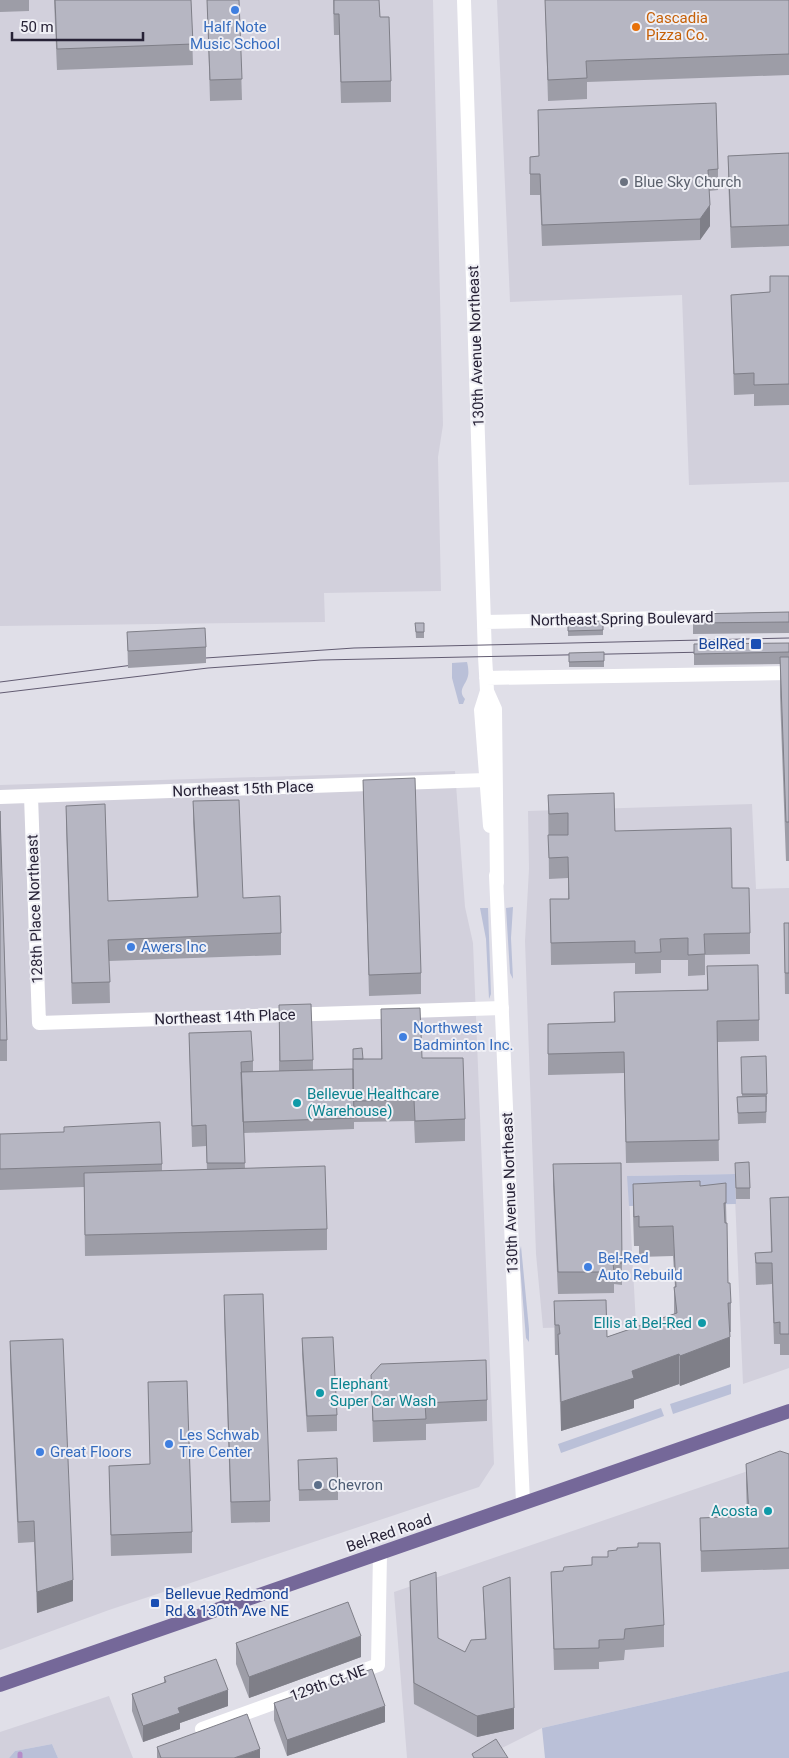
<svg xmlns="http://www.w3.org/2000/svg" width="789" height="1758" viewBox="0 0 789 1758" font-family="Roboto,sans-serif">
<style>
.built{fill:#d2d0dc}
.green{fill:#bac0d8}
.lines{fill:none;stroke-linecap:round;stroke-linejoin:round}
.stream{stroke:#b58cc8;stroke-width:5}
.minor{stroke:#fff;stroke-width:14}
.tertiary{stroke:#fff;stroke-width:14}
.primary{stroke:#756899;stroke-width:14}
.tram{stroke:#625c72;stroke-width:1}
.wall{fill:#9d9da7}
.shaded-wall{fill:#7f7f88}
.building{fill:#b6b6c2;stroke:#7f7f88}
.shop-dot{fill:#3f7fe0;stroke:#efeff5;stroke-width:2}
.food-dot{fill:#e8710a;stroke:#efeff5;stroke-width:2}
.worship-dot{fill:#6b7280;stroke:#efeff5;stroke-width:2}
.transit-dot{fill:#1a4fb4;stroke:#efeff5;stroke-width:2}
.culture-dot{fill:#0f9aa8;stroke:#efeff5;stroke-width:2}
.service-dot{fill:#5c6f8a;stroke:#efeff5;stroke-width:2}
.labels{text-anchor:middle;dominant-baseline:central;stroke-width:4;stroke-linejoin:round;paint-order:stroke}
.food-label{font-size:15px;fill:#c56008;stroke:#efeff5;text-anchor:start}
.shop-label{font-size:15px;fill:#366cbe;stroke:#efeff5;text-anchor:start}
.worship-label{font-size:15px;fill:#5b616d;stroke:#efeff5;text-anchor:start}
.street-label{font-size:15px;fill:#272236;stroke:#efeff5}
.transit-label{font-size:15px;fill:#164399;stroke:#efeff5;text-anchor:end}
.culture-label{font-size:15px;fill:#0d838f;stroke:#efeff5;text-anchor:start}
.service-label{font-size:15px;fill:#4e5e75;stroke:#efeff5;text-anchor:start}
</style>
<rect width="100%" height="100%" fill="#e0dfe8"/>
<!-- built -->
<path class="built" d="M0 0H433L443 425 438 457 441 591 324 593 325 622 0 626Z
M497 0H789V482L689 485 682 295 510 302Z
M455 771 465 907 473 943 494 1464 479 1487 109 1610 0 1650V785Z
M752 804 756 889 789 888V1368L743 1384 734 1174 628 1176 636 1325 543 1328 536 1254 525 941 529 869 528 811Z
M789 1457V1671L542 1728 482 1758H407L394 1592Z
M109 1696 133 1758H58L52 1744 15 1751 9 1758H0V1732Z"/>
<!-- green -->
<path class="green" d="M467 662C468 666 469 672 468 676 466 685 457 690 465 699L463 704H459L452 678V663Z
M513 907 511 938 513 979 510 973 506 908Z
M480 908H488L491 994 489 999 486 939Z
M735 1174 736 1204 629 1206 627 1176Z
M521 1246 529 1329V1342L526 1338 519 1254Z
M731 1384V1394L673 1414 670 1404Z
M661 1408 664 1416 561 1453 558 1444Z
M789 1671V1758H545L542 1728Z
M52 1744 58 1758H9L15 1751Z"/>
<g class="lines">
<!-- stream -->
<path class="stream" d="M20 1758V1754"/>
<!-- minor -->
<path class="minor" d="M31 796 39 1023 502 1008
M0 797 486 780
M202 1729 378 1665 380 1553"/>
<!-- tertiary -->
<path class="tertiary" d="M464 0 485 656 487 691 495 709 497 883
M485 622 711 617
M486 678 789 673
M487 691 481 710 490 826
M496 875 523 1503"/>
<!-- primary -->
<path class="primary" d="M0 1685 789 1411"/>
<!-- tram -->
<path class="tram" d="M191 659 354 648 789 638
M0 682 141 664
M0 693 208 668 321 660 708 652"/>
</g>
<!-- wall -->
<path class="wall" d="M0 0H29V11L0 12Z
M54 0H191L193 65 57 70Z
M207 0H239L242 100 210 101Z
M333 0H379L380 17 391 81V102L341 103 339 35H334Z
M545 0H789V75L587 82V99L548 101Z
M538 110 718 169V190L709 191 710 226 700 240 542 246 540 195H530V157L539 156Z
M789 153V246L731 248 728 177V156Z
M770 276H789V405L754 406V394L734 395 731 295 770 292Z
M789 612V633L693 634V614Z
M603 621V635L568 636V622Z
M415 623H424V638H416Z
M127 632 206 647V663L128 668Z
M789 643V861H786L780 696V664L694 665V644Z
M604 652V667H569V653Z
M363 780 421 973V994L369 996Z
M548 795 615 831 732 888 750 933V954L705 955V975L688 976V960H661V973L635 974V963L551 965 550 899H568V878L549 879Z
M193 801 243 898 281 933V955L109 961 110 1003 72 1004 66 827V806L108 901 197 897 193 822Z
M0 811 7 1040V1061H0Z
M784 923H789V994H785Z
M707 966 759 1020V1041L717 1042 719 1161 626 1163 624 1073 548 1075V1024L614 1022V992L707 990Z
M279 1005 313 1060V1070L353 1069 363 1059H381V1009L422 1058 465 1119V1141L415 1143 414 1121 354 1122V1129L244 1133 245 1169 327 1229V1250L85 1256 84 1187 0 1190V1134L162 1164V1171L207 1170 206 1146 192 1147 189 1033 253 1061V1072L279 1071Z
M741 1057 767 1094 766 1123 738 1124 737 1097 742 1096Z
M735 1163 750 1188V1199H736Z
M553 1164 622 1263V1285L614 1284V1293L558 1294 553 1185Z
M633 1184 700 1186 726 1203 728 1283 731 1303V1332H730V1367L680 1386 679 1384 634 1400V1408L561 1431 558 1355H555L554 1301 607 1337 674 1314V1287H675L673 1256 639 1257V1246H634L633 1214Z
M789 1197V1355H780V1344H774L772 1284 756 1285 755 1253 771 1252 770 1198Z
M224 1295 270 1501V1522L231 1523 224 1316Z
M302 1338 337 1415V1431L307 1432 302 1354Z
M10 1341 73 1601 37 1613 34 1542 18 1543 10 1363Z
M371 1375 487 1400V1421L426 1424V1440L373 1442Z
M148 1382 192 1532V1553L111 1556 109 1466 150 1464Z
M789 1454V1569L701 1572 700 1518 747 1516 746 1485V1464Z
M298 1460 338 1489V1500L299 1501Z
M551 1572 664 1625V1647L625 1650 624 1660 599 1662V1669L554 1670Z
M410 1581 438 1638 465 1652 485 1639 483 1587 514 1729 477 1737 414 1704 410 1602Z
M236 1643 361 1657 249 1698 236 1664Z
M164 1677 228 1706 180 1723V1729L143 1742 132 1711V1694L164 1683Z
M274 1703 385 1722 287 1756 274 1720Z
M157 1747 260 1758H157Z"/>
<!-- shaded-wall -->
<path class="shaded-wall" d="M710 205V226L700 240V219Z
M730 1337V1367L680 1386V1356Z
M679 1354V1384L634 1400V1408L561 1431V1402L632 1371Z
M73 1580V1601L37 1613V1592Z
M361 1636V1657L249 1698V1677Z
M228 1690V1706L180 1723V1729L143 1742V1726L178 1708Z
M385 1706V1722L287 1756V1740Z
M514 1708V1729L477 1737V1716Z
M260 1749V1758H234Z"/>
<!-- building -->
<path class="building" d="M55 0H191L193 44 57 49Z
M207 0H239L242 79 210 80Z
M334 0H379L380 17H389L391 81 341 82 339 14H334Z
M545 0H789V54L586 61 587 78 548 80Z
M716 103 718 169 708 170 710 205 700 219 542 225 540 174H530V157L539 156 538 110Z
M789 153V225L731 227 728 156Z
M770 276H789V384L754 385V373L734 374 731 295 770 292Z
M789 612V622L693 623V614Z
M603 621V630L568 631V622Z
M415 623H424V632H416Z
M205 628 206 647 128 651 127 632Z
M789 643V652L694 654V644Z
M604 652V661L569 662V653Z
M780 657H789V822H786Z
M415 778 421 973 369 975 363 780Z
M614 793 615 831 731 828 732 888H749L750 933 704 934 705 954 688 955V938L660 939 661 952 635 953V941L551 943 550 899H569L568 857 549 858 548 835H568V813L549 814 548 795Z
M239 800 243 898 280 896 281 933 108 940 110 982 72 983 66 806 105 804 108 901 198 897 193 801Z
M0 811 7 1040H0Z
M784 923H789V973H785Z
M758 965 759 1020 717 1021 719 1140 626 1142 624 1052 548 1054V1024L615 1022 614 992 708 990 707 966Z
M311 1004 313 1060 280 1061 279 1005Z
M420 1008 422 1058H463L465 1119 415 1121 414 1100 353 1101V1059H382L381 1009Z
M251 1031 253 1061 241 1062 245 1163H207L206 1125 192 1126 189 1033Z
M362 1048 363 1059H353V1049Z
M766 1056 767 1094H742L741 1057Z
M353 1069 354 1118 243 1122 241 1072Z
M766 1096V1112L738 1113 737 1097Z
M160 1122 162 1164 0 1169V1134L64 1132V1127Z
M749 1162 750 1188H736L735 1163Z
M621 1163 622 1263H613L614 1272H558L553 1164Z
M325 1166 327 1229 85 1235 84 1173Z
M700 1181V1186L726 1183V1203H724L725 1223H727L728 1283H730L731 1303H728L730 1337 680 1356 679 1354 632 1371 634 1378 561 1402 558 1334H560L559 1325H555L554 1301 606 1300 607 1337 677 1313 674 1287H676L673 1226 639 1227V1216L634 1217 633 1184Z
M789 1197V1334H780V1322L774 1323 772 1263H756L755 1253 772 1252 770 1198Z
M263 1294 270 1501 231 1502 224 1295Z
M333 1337 337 1415 307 1416 302 1338Z
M63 1339 73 1580 37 1592 34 1521 18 1522 10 1341Z
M486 1360 487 1400 425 1403 426 1419 373 1421 371 1375 381 1364Z
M187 1381 192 1532 111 1535 109 1466 150 1464 148 1382Z
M780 1451 789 1454V1548L701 1551 700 1518 749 1516 746 1464Z
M337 1458 338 1489 299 1490 298 1460Z
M638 1543H660L664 1625 625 1629 624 1639 599 1640V1648L554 1649 551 1572 563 1571 564 1567 592 1565V1557H608V1551L617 1550V1548L638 1547Z
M436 1572 438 1638 465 1652 471 1640 486 1639 483 1587 510 1577 514 1708 477 1716 414 1683 410 1581Z
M348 1602 361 1636 249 1677 236 1643Z
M216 1659 228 1690 178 1708 180 1713 143 1726 132 1694 166 1682 164 1677Z
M372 1669 385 1706 287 1740 274 1703Z
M247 1714 260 1749 234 1758H161L157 1747Z
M496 1739 508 1758H474L472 1754Z"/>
<!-- markers -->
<g class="shop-dot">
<circle cx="235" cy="10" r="5"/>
<circle cx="131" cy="947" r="5"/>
<circle cx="403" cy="1037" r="5"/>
<circle cx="588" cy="1267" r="5"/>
<circle cx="169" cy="1444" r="5"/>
<circle cx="40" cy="1452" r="5"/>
</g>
<circle class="food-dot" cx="636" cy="27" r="5"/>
<circle class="worship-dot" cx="624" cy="182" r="5"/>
<g class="transit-dot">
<rect x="750" y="638" width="12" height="12" rx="2.5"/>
<rect x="150" y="1598" width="10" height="10" rx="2.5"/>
</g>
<g class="culture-dot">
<circle cx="297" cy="1103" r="5"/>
<circle cx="702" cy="1323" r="5"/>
<circle cx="320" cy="1393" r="5"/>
<circle cx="768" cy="1511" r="5"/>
</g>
<circle class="service-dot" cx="318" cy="1485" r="5"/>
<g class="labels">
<!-- food labels -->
<g class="food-label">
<text x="646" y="18">Cascadia<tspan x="646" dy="17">Pizza Co.</tspan></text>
</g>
<!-- shop labels -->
<g class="shop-label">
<text x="235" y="27" text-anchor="middle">Half Note<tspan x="235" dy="17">Music School</tspan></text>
<text x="141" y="947">Awers Inc</text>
<text x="413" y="1028">Northwest<tspan x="413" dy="17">Badminton Inc.</tspan></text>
<text x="598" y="1258">Bel-Red<tspan x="598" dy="17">Auto Rebuild</tspan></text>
<text x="179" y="1435">Les Schwab<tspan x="179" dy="17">Tire Center</tspan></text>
<text x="50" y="1452">Great Floors</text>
</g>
<!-- worship labels -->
<g class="worship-label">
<text x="634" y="182">Blue Sky Church</text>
</g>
<!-- street labels -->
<g class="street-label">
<text transform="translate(476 346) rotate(-92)">130th Avenue Northeast</text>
<text transform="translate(622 619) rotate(-1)">Northeast Spring Boulevard</text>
<text transform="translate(243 789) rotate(-2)">Northeast 15th Place</text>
<text transform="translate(35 909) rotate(-92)">128th Place Northeast</text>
<text transform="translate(225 1017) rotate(-2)">Northeast 14th Place</text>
<text transform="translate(510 1193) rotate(-92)">130th Avenue Northeast</text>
<text transform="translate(389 1533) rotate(-19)">Bel-Red Road</text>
<text transform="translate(328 1683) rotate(-20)">129th Ct NE</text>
</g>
<!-- transit labels -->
<g class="transit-label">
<text x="745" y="644">BelRed</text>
<text x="165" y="1594" text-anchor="start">Bellevue Redmond<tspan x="165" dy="17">Rd &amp; 130th Ave NE</tspan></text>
</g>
<!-- culture labels -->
<g class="culture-label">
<text x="307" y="1094">Bellevue Healthcare<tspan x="307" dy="17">(Warehouse)</tspan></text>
<text x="692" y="1323" text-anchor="end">Ellis at Bel-Red</text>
<text x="330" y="1384">Elephant<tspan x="330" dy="17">Super Car Wash</tspan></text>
<text x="758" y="1511" text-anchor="end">Acosta</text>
</g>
<!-- service labels -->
<g class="service-label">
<text x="328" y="1485">Chevron</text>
</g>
</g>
<!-- scale -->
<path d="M12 32v8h131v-8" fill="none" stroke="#272236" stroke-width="2.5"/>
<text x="20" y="32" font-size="15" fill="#272236" stroke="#efeff5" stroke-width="4" paint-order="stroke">50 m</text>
</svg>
